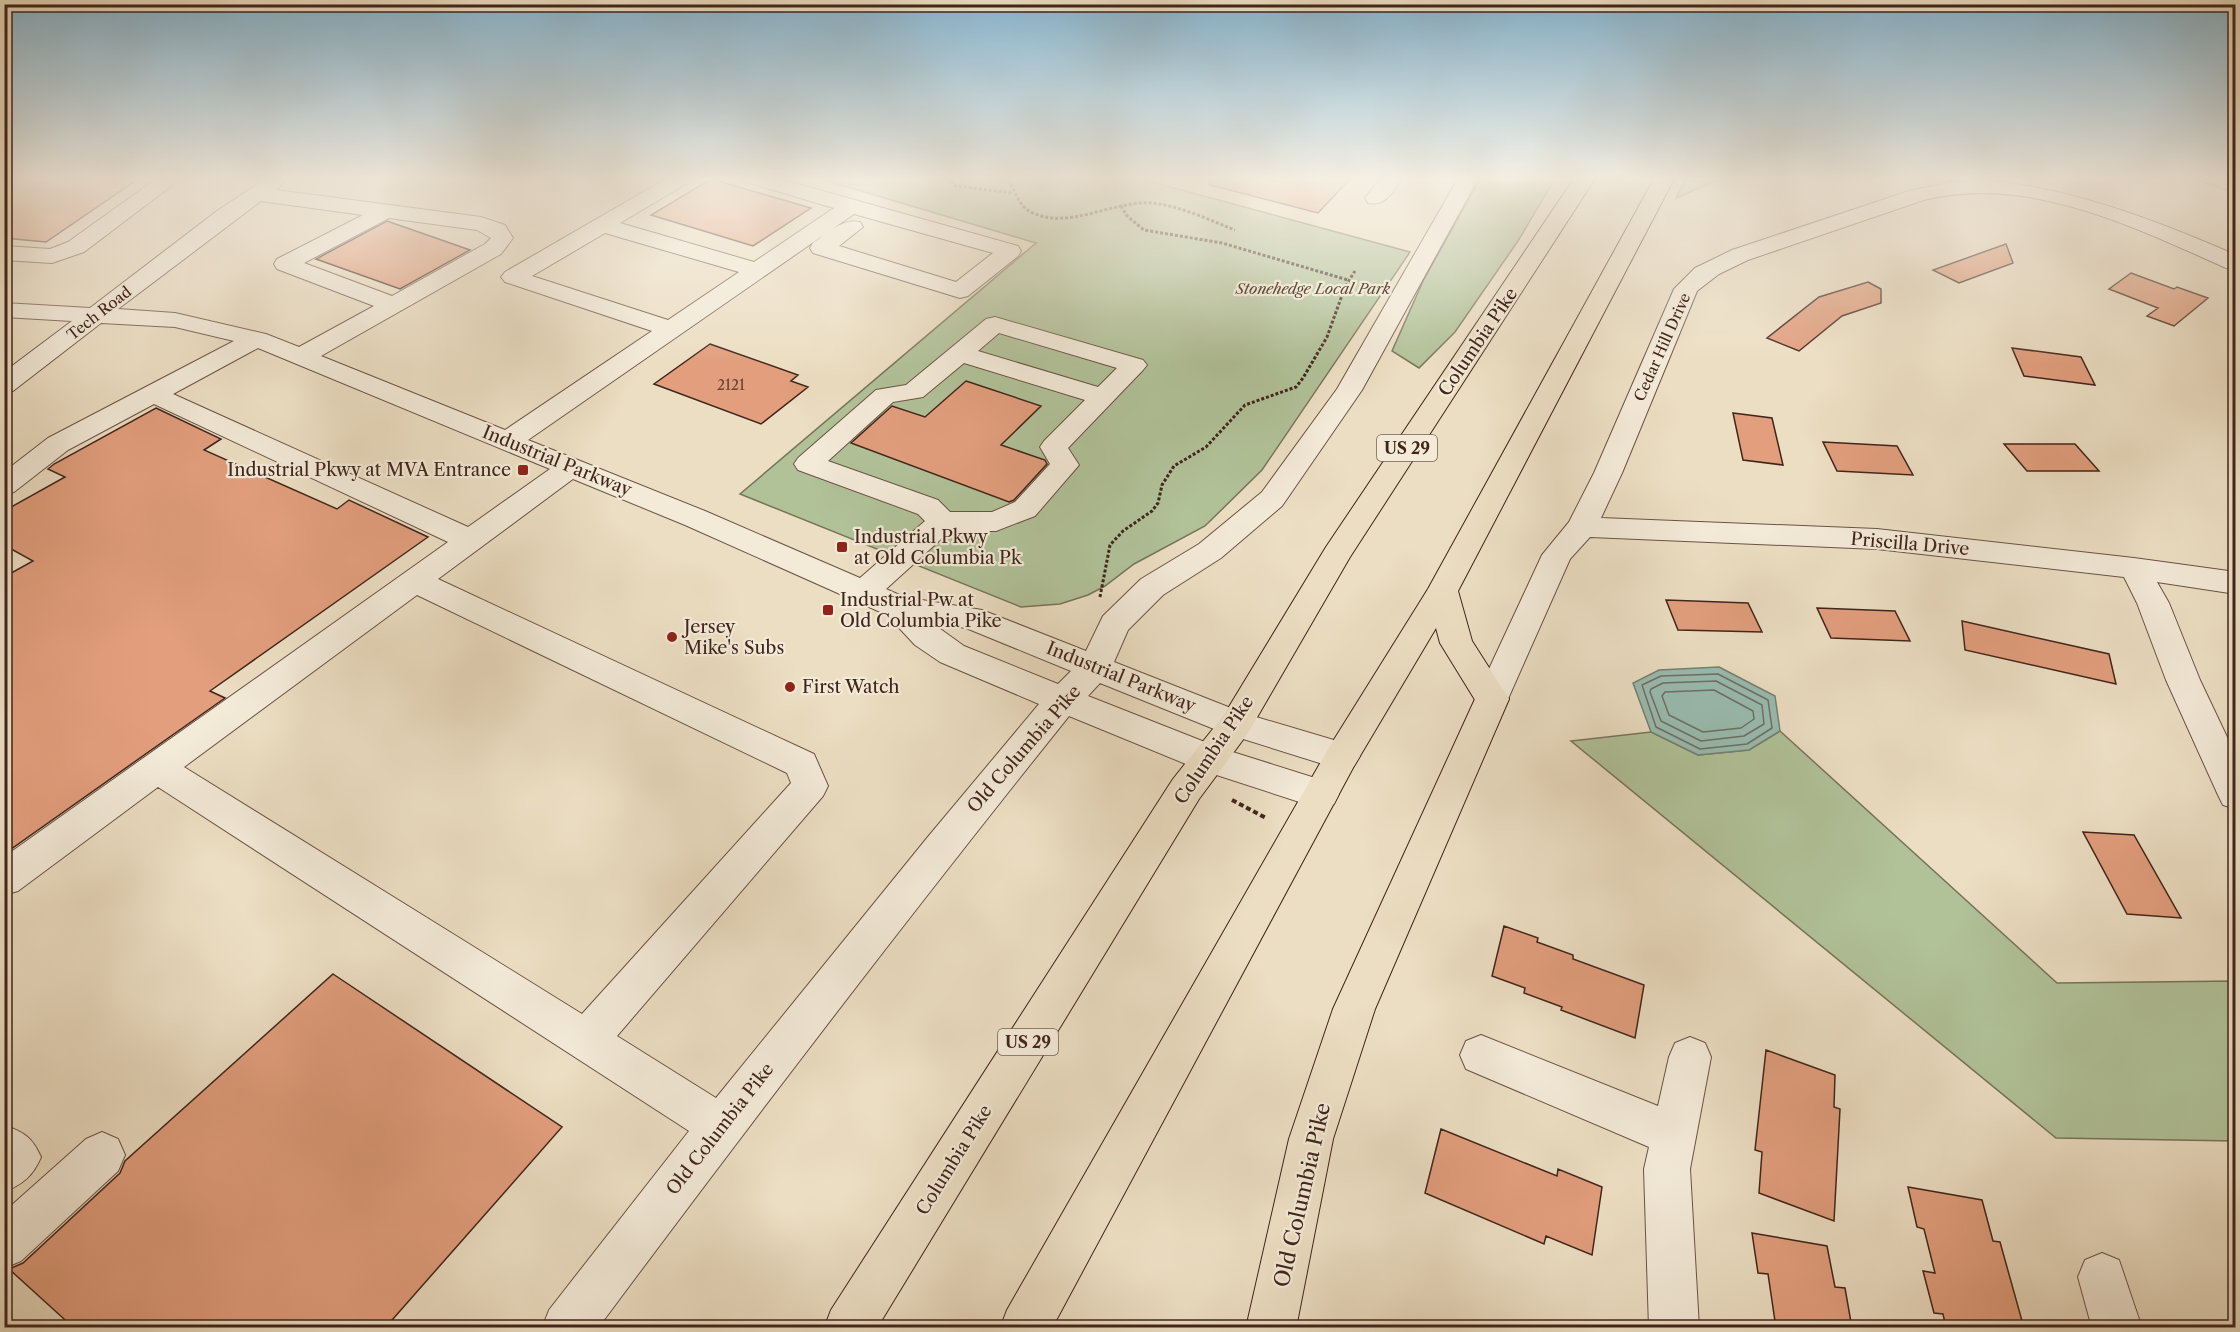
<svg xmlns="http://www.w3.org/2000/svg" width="2240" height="1332" viewBox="0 0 2240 1332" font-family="'Libre Caslon Text',serif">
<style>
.green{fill:#b1c299;stroke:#78745a;stroke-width:1.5}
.water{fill:#99bcb0;stroke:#758074;stroke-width:1.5}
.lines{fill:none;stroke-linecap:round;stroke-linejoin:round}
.shore{stroke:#6c7066;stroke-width:1.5}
.building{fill:#e29e7d;stroke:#40251b;stroke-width:1.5}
.minor-casing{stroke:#6b5345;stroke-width:2}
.major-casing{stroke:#40251b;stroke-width:2}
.highway-casing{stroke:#40251b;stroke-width:2}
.path-far1{stroke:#40251b;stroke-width:3;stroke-dasharray:3 2;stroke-linecap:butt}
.path{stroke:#40251b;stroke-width:4;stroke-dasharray:5 3;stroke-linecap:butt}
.minor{fill:#f3ead8;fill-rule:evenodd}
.major{fill:#ecdec3;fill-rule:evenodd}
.highway{fill:#ecdec3;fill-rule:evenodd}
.poi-dot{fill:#8f2418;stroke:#f3ead8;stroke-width:2}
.labels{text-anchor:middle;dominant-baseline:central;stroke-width:4.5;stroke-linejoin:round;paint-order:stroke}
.far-number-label{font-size:14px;fill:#684334}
.far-park-label{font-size:15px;font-style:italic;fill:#5c4c3a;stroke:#f3ead8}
.far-street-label{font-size:15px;fill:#40251b;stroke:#f3ead8}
.shield{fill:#f3ead8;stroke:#766054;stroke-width:1.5}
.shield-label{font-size:16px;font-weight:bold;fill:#40251b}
.street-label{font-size:18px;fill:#40251b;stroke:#f3ead8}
.poi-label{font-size:18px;fill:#40251b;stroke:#f3ead8;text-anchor:start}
.near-street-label{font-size:21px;fill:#40251b;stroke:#f3ead8}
</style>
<rect width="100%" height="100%" fill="#ecdec3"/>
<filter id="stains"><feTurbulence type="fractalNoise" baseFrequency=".00333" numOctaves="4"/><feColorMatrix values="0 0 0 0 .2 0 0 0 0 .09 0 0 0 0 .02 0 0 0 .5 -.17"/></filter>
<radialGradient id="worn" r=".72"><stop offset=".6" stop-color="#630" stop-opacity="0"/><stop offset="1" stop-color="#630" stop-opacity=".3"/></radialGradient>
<!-- green -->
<path class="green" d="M814 177H1134L1410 252 1262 470 1205 526 1134 564 1105 586 1088 595 1060 604 1021 607 740 494 1036 243Z
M1481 177H1556L1518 241 1455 332 1419 368 1392 351 1423 281Z
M1687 177H1725L1676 198Z
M2188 177H2235V193Z
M1780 731 2057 983 2235 981V1141L2056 1138 1571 741 1651 732 1698 755 1749 750Z"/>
<!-- water -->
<path class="water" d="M1719 667 1775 696 1780 731 1749 750 1698 755 1651 732 1633 683 1659 670Z"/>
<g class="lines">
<!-- shore -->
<path class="shore" d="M1718 674 1768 700 1772 728 1747 744 1700 749 1656 727 1642 685 1661 676Z
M1716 681 1762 705 1764 724 1744 736 1701 741 1661 721 1650 692 1651 689 1663 683Z
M1714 690 1753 711 1754 719 1741 728 1703 732 1669 715 1662 696 1665 692Z"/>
</g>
<!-- building -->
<path class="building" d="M13 177H141L46 242 4 238V183Z
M1211 177H1352L1318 213 1210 185Z
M711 179 811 208 753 246 651 215Z
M387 221 470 250 400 289 316 259Z
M2006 244 2013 263 1959 283 1933 270Z
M2131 273 2174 289 2177 287 2208 298 2174 326 2147 316 2158 308 2109 289Z
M1868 282 1881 289V303L1842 316 1799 351 1767 338 1819 297Z
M710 344 798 375 791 381 808 387 761 424 654 384Z
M2012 348 2081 357 2095 385 2024 376Z
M966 381 1041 406 1001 445 1045 460 1047 464 1014 500 1009 502 851 443 892 406 925 417Z
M156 408 221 439 204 450 337 509 349 500 428 537 210 691 225 698 4 854V577L33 561 4 545V511L65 477 48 469 54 464Z
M1733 413 1772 418 1783 465 1743 460Z
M1823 442 1897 446 1913 475 1837 471Z
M2004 444H2075L2099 471H2027Z
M1666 600 1748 603 1762 632 1678 630Z
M1817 608 1895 611 1910 641 1831 638Z
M1962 621 2109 654 2116 684 1965 650Z
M2083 832 2134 835 2181 918 2127 914Z
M1504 926 1538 938 1537 942 1573 955V959L1644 985 1635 1038 1561 1010 1562 1007 1524 993 1525 988 1492 976Z
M333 974 562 1127 385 1328H74L9 1269 23 1263 120 1173 125 1161Z
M1766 1050 1835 1075 1834 1107 1840 1109 1834 1221 1759 1193 1762 1152 1755 1150Z
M1441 1129 1557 1176 1558 1169 1602 1187 1592 1255 1546 1236 1544 1244 1425 1193Z
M1908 1187 1982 1200 1993 1241 2000 1242 2024 1328H1946L1943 1314 1934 1313 1923 1271 1935 1273 1924 1229 1917 1227Z
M1752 1233 1827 1246 1835 1287 1845 1288 1852 1328H1776L1768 1274 1758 1273Z"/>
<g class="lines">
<defs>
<path id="minor" d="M159 177H183L84 252 52 263 4 260V246L50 249 68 242Z
M268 177 281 178 284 182 276 190 481 217 505 225 513 238 501 254 321 356 505 430 652 331 505 282 501 277 505 272 669 177H694L691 181 620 223 754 262 834 208 743 181 740 177H773L1018 246 1021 251 1018 256 968 296 960 298 813 253 810 248 813 243C827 234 842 218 860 222L863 227 839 246 956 282 993 253 854 214 528 440 705 511 860 578 925 521 918 514 798 470 794 464 798 458 876 390 906 385 986 319 995 317 1143 360 1147 365 1143 370 1068 448 1079 465 1035 516 996 531H950L886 589 904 597 982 610 1086 651 1103 616 1141 579 1199 544 1262 492 1337 389 1459 177H1479L1362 390 1282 506 1221 558 1163 595 1128 630 1114 662 1246 714 1354 746 1360 756 1354 766 1342 770 1224 733 1100 683 1088 696 1220 748 1334 784 1339 794 1334 804 1321 809 1198 769 1069 716C908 917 752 1121 598 1328H542L549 1310 689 1131 158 787 18 891 4 895V857L448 542 154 404 68 450 14 492 4 495V472L48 438 234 341 175 327 101 323 13 391 4 393V372L72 321 4 317V303L90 308 217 211ZM261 201 363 215 277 259 274 264 277 269 374 306 299 347 266 334 175 313 118 309ZM389 218 477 230 491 238 485 244 392 296 304 263ZM605 233 739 272 668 320 532 276ZM999 333 1117 368 1098 387 978 351ZM258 348 550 469 468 527 173 394ZM964 363 1085 400 1044 441 1040 447 1050 464 1015 502 992 512H950L938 500 828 461 893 402 923 397ZM573 479 685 525 887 615 915 645 940 662 1039 704 927 838 716 1098 617 1036 823 796 828 786 814 754 438 579ZM417 595 787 773 791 783 582 1014 184 767ZM932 623 966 628 1071 671 1058 684 964 646Z
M1382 177H1403C1394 190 1386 207 1368 203L1365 198Z
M1986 180C2074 189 2155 220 2236 255V270L2226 268C2134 227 2027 174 1924 200L1748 260 1719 274 1697 291 1622 473 1601 518 1877 529 2134 558 2236 572V594L2157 582 2169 603 2200 680 2236 756V809L2223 805 2218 795 2166 680 2137 603 2124 577 1877 549 1590 537 1570 559 1504 708 1492 712 1480 708 1475 699 1542 555 1569 522 1594 473 1674 289 1695 268 1732 250 1909 191 1952 182Z
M1481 1035 1658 1106 1669 1057 1675 1043 1690 1037 1705 1043 1711 1057 1690 1169 1699 1328H1649L1644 1169 1649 1147 1466 1069 1460 1055 1466 1041Z
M4 1125C25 1133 32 1137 41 1157 33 1176 23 1184 4 1192Z
M102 1132 118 1139 125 1155 118 1171 21 1261 4 1268V1212L86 1139Z
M2102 1253 2119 1260 2142 1328H2092L2078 1277 2085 1260Z"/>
<path id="major" d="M1492 686 1504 690 1509 699 1375 1009 1333 1139 1296 1328H1246L1289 1139 1333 1009 1475 699 1480 690Z"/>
<path id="highway" d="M1575 177H1596L1350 557 1248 733 1199 799 877 1328H824L831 1310 1173 779 1224 715 1326 547Z
M1655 177H1675L1458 591 1472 641 1509 699 1504 708 1492 712 1480 708 1440 643 1436 628 1354 766 1052 1328H1000L1007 1310 1330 746 1428 589Z"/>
</defs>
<!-- minor casing -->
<use href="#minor" class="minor-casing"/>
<!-- major casing -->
<use href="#major" class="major-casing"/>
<!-- highway casing -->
<use href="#highway" class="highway-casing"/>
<!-- path-far1 -->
<path class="path-far1" d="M948 177 956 186 1013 193
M1004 177C1016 186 1016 205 1031 212 1068 231 1113 200 1152 203 1181 206 1209 220 1235 230
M1121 206 1127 216 1144 230 1222 243 1348 280
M1100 597 1110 545 1123 531 1152 511 1158 503 1162 485 1174 466 1206 447 1245 405 1296 387 1303 378 1327 337 1345 287 1355 271"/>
<!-- path -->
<path class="path" d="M1232 800 1266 818"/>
<!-- minor -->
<use href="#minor" class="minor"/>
<!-- major -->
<use href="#major" class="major"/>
<!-- highway -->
<use href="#highway" class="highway"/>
</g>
<!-- sky -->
<linearGradient id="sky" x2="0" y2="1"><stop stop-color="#88b7d2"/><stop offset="0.49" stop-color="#f6f0e4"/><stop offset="1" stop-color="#f6f0e4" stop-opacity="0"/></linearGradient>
<rect width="2240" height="364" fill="url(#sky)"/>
<!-- markers -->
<g class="poi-dot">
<rect x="517" y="464" width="12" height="12" rx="3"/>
<rect x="836" y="541" width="12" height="12" rx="3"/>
<rect x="822" y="604" width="12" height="12" rx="3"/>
<circle cx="672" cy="637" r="6"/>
<circle cx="790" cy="687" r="6"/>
</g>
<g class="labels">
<!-- far-number labels -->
<g class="far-number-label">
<text x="731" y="385">2121</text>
</g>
<!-- far-park labels -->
<g class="far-park-label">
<text x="1313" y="288">Stonehedge Local Park</text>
</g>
<!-- far-street labels -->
<g class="far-street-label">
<text transform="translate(99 313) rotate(-38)">Tech Road</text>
<text transform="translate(1662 347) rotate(-66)">Cedar Hill Drive</text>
</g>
<!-- shield labels -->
<g class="shield">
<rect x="1377" y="435" width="60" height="26" rx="4.5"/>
<rect x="998" y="1029" width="60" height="26" rx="4.5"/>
</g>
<g class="shield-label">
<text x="1407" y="448">US 29</text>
<text x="1028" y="1042">US 29</text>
</g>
<!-- street labels -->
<g class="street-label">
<text transform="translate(1478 342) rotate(-56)">Columbia Pike</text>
<text transform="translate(557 461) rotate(22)">Industrial Parkway</text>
<text transform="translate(1910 544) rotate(5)">Priscilla Drive</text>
<text transform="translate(1121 677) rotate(22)">Industrial Parkway</text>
<text transform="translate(1024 749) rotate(-49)">Old Columbia Pike</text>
<text transform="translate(1214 750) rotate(-56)">Columbia Pike</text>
<text transform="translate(720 1129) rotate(-52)">Old Columbia Pike</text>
<text transform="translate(954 1160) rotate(-58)">Columbia Pike</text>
</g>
<!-- poi labels -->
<g class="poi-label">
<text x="511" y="470" text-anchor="end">Industrial Pkwy at MVA Entrance</text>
<text x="854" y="537">Industrial Pkwy<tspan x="854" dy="21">at Old Columbia Pk</tspan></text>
<text x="840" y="600">Industrial Pw at<tspan x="840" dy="21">Old Columbia Pike</tspan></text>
<text x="684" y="627">Jersey<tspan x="684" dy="21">Mike's Subs</tspan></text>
<text x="802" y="687">First Watch</text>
</g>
<!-- near-street labels -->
<g class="near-street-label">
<text transform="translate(1302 1195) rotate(-77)">Old Columbia Pike</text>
</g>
</g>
<!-- margin -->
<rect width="2240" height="1332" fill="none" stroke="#ecdec3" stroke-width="24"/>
<rect x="6" y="6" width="2228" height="1320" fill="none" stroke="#40251b" stroke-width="3"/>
<rect x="12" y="12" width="2216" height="1308" fill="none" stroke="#40251b" stroke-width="1.5"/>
<rect width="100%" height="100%" filter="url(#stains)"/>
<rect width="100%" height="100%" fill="url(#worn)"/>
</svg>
